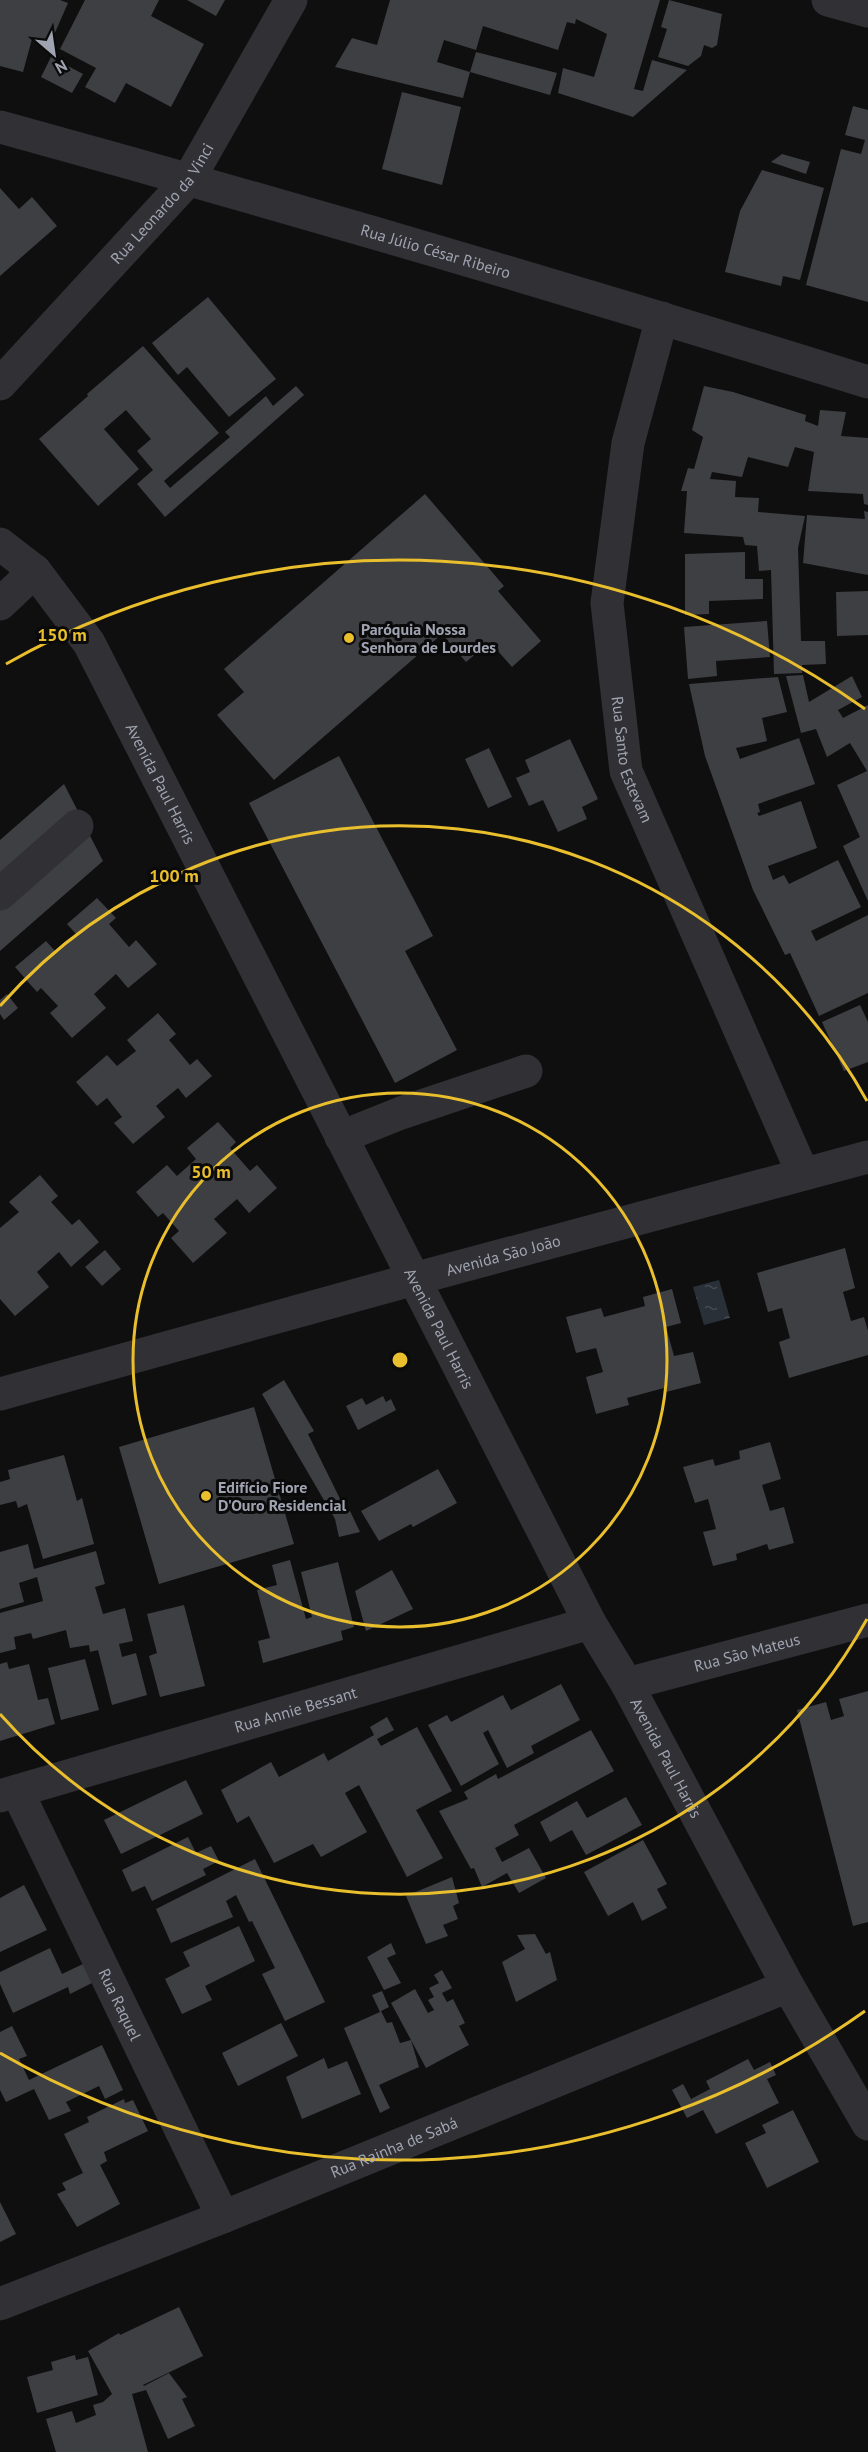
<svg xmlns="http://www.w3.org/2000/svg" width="868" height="2452" viewBox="0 0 868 2452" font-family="'PT Sans',sans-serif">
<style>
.water{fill:url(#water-ripples)}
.building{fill:#3e3f43}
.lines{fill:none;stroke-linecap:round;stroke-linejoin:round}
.minor{stroke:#303035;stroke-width:33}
.ring{fill:none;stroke:#eabf2d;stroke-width:3}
.poi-dot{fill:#eabf2d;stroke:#0a0a0b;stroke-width:2}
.labels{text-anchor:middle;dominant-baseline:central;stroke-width:6;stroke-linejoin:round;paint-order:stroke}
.street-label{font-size:16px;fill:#a0a4b1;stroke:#0a0a0b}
.poi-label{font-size:16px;font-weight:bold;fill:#a0a4b1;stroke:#0a0a0b;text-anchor:start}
.centre{fill:#eabf2d;stroke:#0a0a0b;stroke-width:3}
.ring-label{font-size:18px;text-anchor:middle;font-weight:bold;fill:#eabf2d;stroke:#0a0a0b;stroke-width:6;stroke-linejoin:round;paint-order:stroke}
</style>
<defs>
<pattern id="water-ripples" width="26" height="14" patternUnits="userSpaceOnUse" patternTransform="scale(1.5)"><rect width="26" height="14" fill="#293038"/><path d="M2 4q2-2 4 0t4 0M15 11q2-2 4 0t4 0" fill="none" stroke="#454b52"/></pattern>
</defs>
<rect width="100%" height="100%" fill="#0f0f10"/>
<!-- water -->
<path class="water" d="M719 1280 730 1318 704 1325 693 1287Z"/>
<!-- building -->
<path class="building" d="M0 0H60L68 3 50 44 32 39 23 72 0 66Z
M85 0H159L151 16 204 44 171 107 126 83 115 103 85 87 96 68 60 49Z
M187 0H225L216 16Z
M390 0H660L634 89 643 91 652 60 687 70 633 117 558 93 563 68 594 77 607 34 576 19 575 24 567 22 558 50 483 26 476 50 444 40 437 62 470 72 463 98 335 67 352 38 377 45Z
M669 0 722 14 717 45 712 48 704 45 701 56 688 66 658 57 667 29 661 27Z
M476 52 557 73 550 95 470 72Z
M51 57 83 74 72 93 41 77Z
M402 92 461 107 442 185 382 169Z
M853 106 868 110V302L806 285 841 149 861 154 865 140 845 135Z
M782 154 810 162 806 174 771 162Z
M762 170 824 188 800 280 783 276 781 286 725 272 740 211Z
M0 188 19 209 32 197 57 226 0 276Z
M208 297 276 379 229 417 187 367 178 375 152 343Z
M143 346 219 433 164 481 170 488 230 437 225 432 266 396 273 406 296 386 304 395 165 517 137 484 153 470 137 451 151 439 126 410 104 429 139 469 98 506 39 439 88 396 87 394Z
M704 386 733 392 806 415 805 421 818 426 820 410 846 412 841 436 868 438V505L864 504 863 494 808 491 814 452 795 447 788 467 748 457 742 477 712 472 710 479 736 481 735 497 759 498 758 512 805 516 798 548 801 641H825L826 664 802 665V673L774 674 771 570 759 571 757 546 745 545 743 537 684 533 687 491H681L688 468 694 469 703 437 692 430Z
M425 494 504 586 498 591 541 641 512 667 490 642 466 662 442 634 274 780 217 715 244 692 224 669Z
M864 511 868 512V575L803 563 807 515 865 519Z
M745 552V579H763V599L709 601V614L685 615V554Z
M868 591V635L837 636 836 592Z
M767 621 770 657 716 661 717 676 688 679 684 627Z
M803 675 809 702 852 676 862 697 838 710 843 718 868 705V901L843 846 860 837 837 785 867 771 850 743 827 757 816 729 801 733 786 676Z
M778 677 787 712 762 718 767 741 736 748 740 759 799 738 815 784 758 804 760 812 757 813 759 816 801 801 817 848 768 866 773 880 784 875 789 884 838 860 861 907 811 931 816 941 868 915V993L819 1016 790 953 785 955 753 890 705 756 689 684Z
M570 739 598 799 582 807 587 819 558 832 543 800 529 806 516 778 530 772 525 760Z
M489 748 512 797 488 808 465 759Z
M339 756 433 936 405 951 457 1050 395 1083 249 803Z
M64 784 81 817 0 887V840Z
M86 828 103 861 0 951V902Z
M97 898 116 918 109 924 129 947 136 940 157 964 128 988 116 974 94 994 106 1008 72 1038 50 1013 58 1006 41 988 37 992 15 967 46 941 56 952 76 934 67 924Z
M7 994 18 1008 4 1020 0 1014V1000Z
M860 1005 868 1022V1062L844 1071 822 1022Z
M158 1013 176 1034 169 1040 190 1065 197 1059 212 1076 186 1098 178 1088 156 1106 165 1117 133 1144 114 1123 122 1117 107 1098 97 1106 76 1082 107 1055 117 1066 136 1051 127 1040Z
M218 1122 236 1142 230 1148 250 1171 257 1165 277 1188 249 1213 237 1199 214 1219 227 1233 193 1263 171 1238 179 1231 163 1213 158 1217 136 1192 167 1165 177 1176 196 1159 187 1148Z
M40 1175 58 1196 51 1202 72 1225 79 1219 99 1242 71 1267 59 1252 37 1272 49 1287 15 1316 0 1299V1228L19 1212 9 1202Z
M845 1248 855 1288 843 1292 851 1321 864 1317 868 1331V1355L789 1378 779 1342 790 1338 782 1308 768 1312 757 1273Z
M105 1250 121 1269 102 1286 85 1267Z
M672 1289 681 1323 666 1327 674 1356 693 1352 701 1383 666 1392 664 1388 627 1398 629 1405 596 1414 586 1377 603 1372 596 1348 576 1353 566 1317 601 1308 604 1317 645 1306 643 1297Z
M284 1380 314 1431 308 1434 347 1513 350 1511 360 1532 339 1537 335 1519 262 1394Z
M383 1396 386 1402 391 1399 396 1410 358 1430 346 1406 362 1398 366 1405Z
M254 1407 294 1544 159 1584 119 1447Z
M770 1442 781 1479 762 1485 770 1511 784 1507 794 1543 769 1550 767 1544 736 1554 737 1560 713 1566 703 1532 716 1529 708 1499 695 1503 683 1467 713 1459 715 1466 740 1459 739 1451Z
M64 1455 77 1501 82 1498 94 1544 43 1559 27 1504 18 1508 16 1501 0 1505V1482L10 1479 8 1470Z
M438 1469 457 1503 413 1527 411 1524 379 1541 361 1511Z
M28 1544 34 1569 96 1551 105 1584 95 1587 103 1614 125 1608 133 1641 119 1644 122 1657 136 1653 147 1695 112 1705 98 1650 90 1652 89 1645 70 1648 66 1630 33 1639 31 1633 14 1637 16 1649 0 1653V1613L43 1601 37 1577 19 1583 24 1602 0 1609V1552Z
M290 1560 306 1619 312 1617 301 1572 338 1562 354 1627 341 1631 343 1640 263 1663 258 1641 270 1638 257 1590 277 1585 272 1565Z
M392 1570 413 1609 366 1631 355 1591Z
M184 1605 205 1686 160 1697 149 1656 157 1653 147 1614Z
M85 1659 99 1710 61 1720 48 1668Z
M7 1662 9 1669 29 1664 38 1700 48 1698 55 1724 0 1741V1664Z
M561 1684 580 1720 531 1746 534 1753 507 1768 488 1730 483 1733 499 1764 461 1786 428 1725 447 1715 451 1722 503 1695 511 1710Z
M868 1691V1922L853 1926 797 1710 826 1702 831 1720 844 1716 839 1699Z
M387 1717 394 1730 377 1739 381 1746 417 1727 452 1791 416 1810 443 1858 407 1877 359 1785 345 1793 367 1832 321 1857 313 1844 274 1863 249 1816 237 1823 221 1790 271 1762 279 1777 324 1753 328 1761 374 1735 370 1727Z
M591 1730 614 1771 514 1825 519 1835 495 1848 502 1862 529 1848 546 1878 519 1893 507 1873 482 1887 474 1868 471 1869 439 1811 468 1799 464 1792 496 1774 498 1779Z
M186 1780 203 1814 121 1854 104 1820Z
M626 1797 642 1825 586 1855 572 1830 550 1842 540 1822 577 1801 587 1818Z
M188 1837 196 1853 211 1846 219 1861 203 1869 206 1875 152 1901 145 1886 132 1892 122 1870Z
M643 1840 667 1884 657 1889 667 1908 642 1921 633 1902 608 1916 584 1872Z
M255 1859 325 2002 285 2021 262 1974 275 1968 252 1921 249 1922 236 1895 226 1901 233 1917 171 1943 156 1909Z
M452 1877 459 1903 453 1906 458 1919 443 1925 448 1936 426 1944 406 1896Z
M24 1885 47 1930 0 1952V1898Z
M239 1926 255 1961 205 1986 212 2000 182 2014 165 1979 190 1966 183 1952Z
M535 1934 546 1954 550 1952 557 1980 516 2002 502 1962 525 1949 517 1935Z
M391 1943 396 1954 387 1958 401 1983 384 1990 367 1957Z
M50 1948 62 1974 85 1963 94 1982 70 1994 68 1987 13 2013 0 1984V1972Z
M442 1970 452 1988 442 1993 447 2002 453 1999 465 2023 459 2026 469 2045 426 2068 411 2040 419 2067 379 2085 390 2108 380 2113 344 2028 380 2012 372 1995 382 1991 389 2007 381 2011 387 2023 392 2022 400 2043 411 2040 391 2003 415 1989 428 2013 434 2010 428 2000 434 1997 429 1988 439 1983 434 1975Z
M281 2023 298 2056 238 2086 222 2053Z
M12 2026 27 2056 19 2059 29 2080 102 2045 123 2090 105 2099 99 2086 66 2102 71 2111 49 2120 34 2089 6 2102 0 2090V2032Z
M324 2058 328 2069 347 2061 361 2094 302 2119 286 2077Z
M748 2059 754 2070 770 2062 776 2075 767 2079 779 2103 716 2134 703 2110 687 2118 672 2090 683 2084 691 2099 710 2089 706 2081Z
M124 2099 125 2103 133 2100 148 2131 104 2152 107 2161 100 2165 120 2204 77 2227 57 2194 66 2190 62 2183 83 2173 64 2134 89 2122 87 2117Z
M793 2110 819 2162 767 2188 745 2143 766 2133 762 2125Z
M0 2202 16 2234 0 2242Z
M179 2307 203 2356 143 2385 144 2386 169 2373 187 2397 182 2399 195 2426 168 2439 146 2390 132 2394 148 2452H56L46 2419 72 2411 76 2423 96 2415 93 2405 103 2402 112 2394 88 2351 119 2333 120 2335Z
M75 2355 76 2360 88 2357 98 2395 37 2413 27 2377 53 2370 51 2362Z"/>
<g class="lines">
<!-- minor -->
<g class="minor">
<path d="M828 0 868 11"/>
<path id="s1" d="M0 127C291 207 580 292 868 382"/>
<path id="s2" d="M662 318 628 443 607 603 626 771 803 1174"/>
<path id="s3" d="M0 384 189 179 291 0"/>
<path id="s4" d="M0 544 35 571 89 643 590 1623 627 1684 788 1986 868 2124"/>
<path d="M0 604 35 571"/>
<path d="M0 894 77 826"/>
<path d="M341 1137 401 1113 526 1071"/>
<path id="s5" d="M0 1394 414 1279 868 1157"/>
<path id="s6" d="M627 1684 868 1620"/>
<path id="s7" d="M17 1791 223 2217"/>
<path id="s8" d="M0 1796 590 1623"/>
<path id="s9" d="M0 2304 223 2217 788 1986"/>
</g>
</g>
<!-- distance rings -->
<g class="ring">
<circle cx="400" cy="1360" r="267"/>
<path d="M867 1619A534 534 0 0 1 0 1714M0 1006A534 534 0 0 1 867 1101"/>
<path d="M865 2011A800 800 0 0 1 0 2053M6 664A800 800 0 0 1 865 709"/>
</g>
<!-- markers -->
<g class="poi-dot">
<circle cx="349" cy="638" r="6"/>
<circle cx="206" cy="1496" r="6"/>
</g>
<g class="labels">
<!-- street labels -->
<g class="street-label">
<text stroke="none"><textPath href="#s3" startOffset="243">Rua Leonardo da Vinci</textPath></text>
<text stroke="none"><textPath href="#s1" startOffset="453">Rua Júlio César Ribeiro</textPath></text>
<text stroke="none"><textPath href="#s2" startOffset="450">Rua Santo Estevam</textPath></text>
<text stroke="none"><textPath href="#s4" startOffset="292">Avenida Paul Harris</textPath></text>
<text stroke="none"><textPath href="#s5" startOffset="522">Avenida São João</textPath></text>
<text stroke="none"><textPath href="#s4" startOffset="904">Avenida Paul Harris</textPath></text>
<text stroke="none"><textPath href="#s6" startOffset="124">Rua São Mateus</textPath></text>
<text stroke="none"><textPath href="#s8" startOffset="308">Rua Annie Bessant</textPath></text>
<text stroke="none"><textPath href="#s4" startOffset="1390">Avenida Paul Harris</textPath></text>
<text stroke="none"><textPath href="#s7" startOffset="237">Rua Raquel</textPath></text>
<text stroke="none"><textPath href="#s9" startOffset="424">Rua Rainha de Sabá</textPath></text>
</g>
<!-- poi labels -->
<g class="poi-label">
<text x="361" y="629">Paróquia Nossa<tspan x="361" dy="18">Senhora de Lourdes</tspan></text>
<text x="218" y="1487">Edifício Fiore<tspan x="218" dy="18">D'Ouro Residencial</tspan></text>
</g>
</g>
<circle cx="400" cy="1360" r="9" class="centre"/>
<g class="ring-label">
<text x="62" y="641">150 m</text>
<text x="174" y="882">100 m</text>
<text x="211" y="1178">50 m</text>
</g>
<!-- north arrow -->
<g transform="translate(54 54) rotate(151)" stroke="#0a0a0b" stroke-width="4.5" paint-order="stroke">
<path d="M0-4.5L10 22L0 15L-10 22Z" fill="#a0a4b1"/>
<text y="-9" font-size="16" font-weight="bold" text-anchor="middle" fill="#a0a4b1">N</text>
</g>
</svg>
